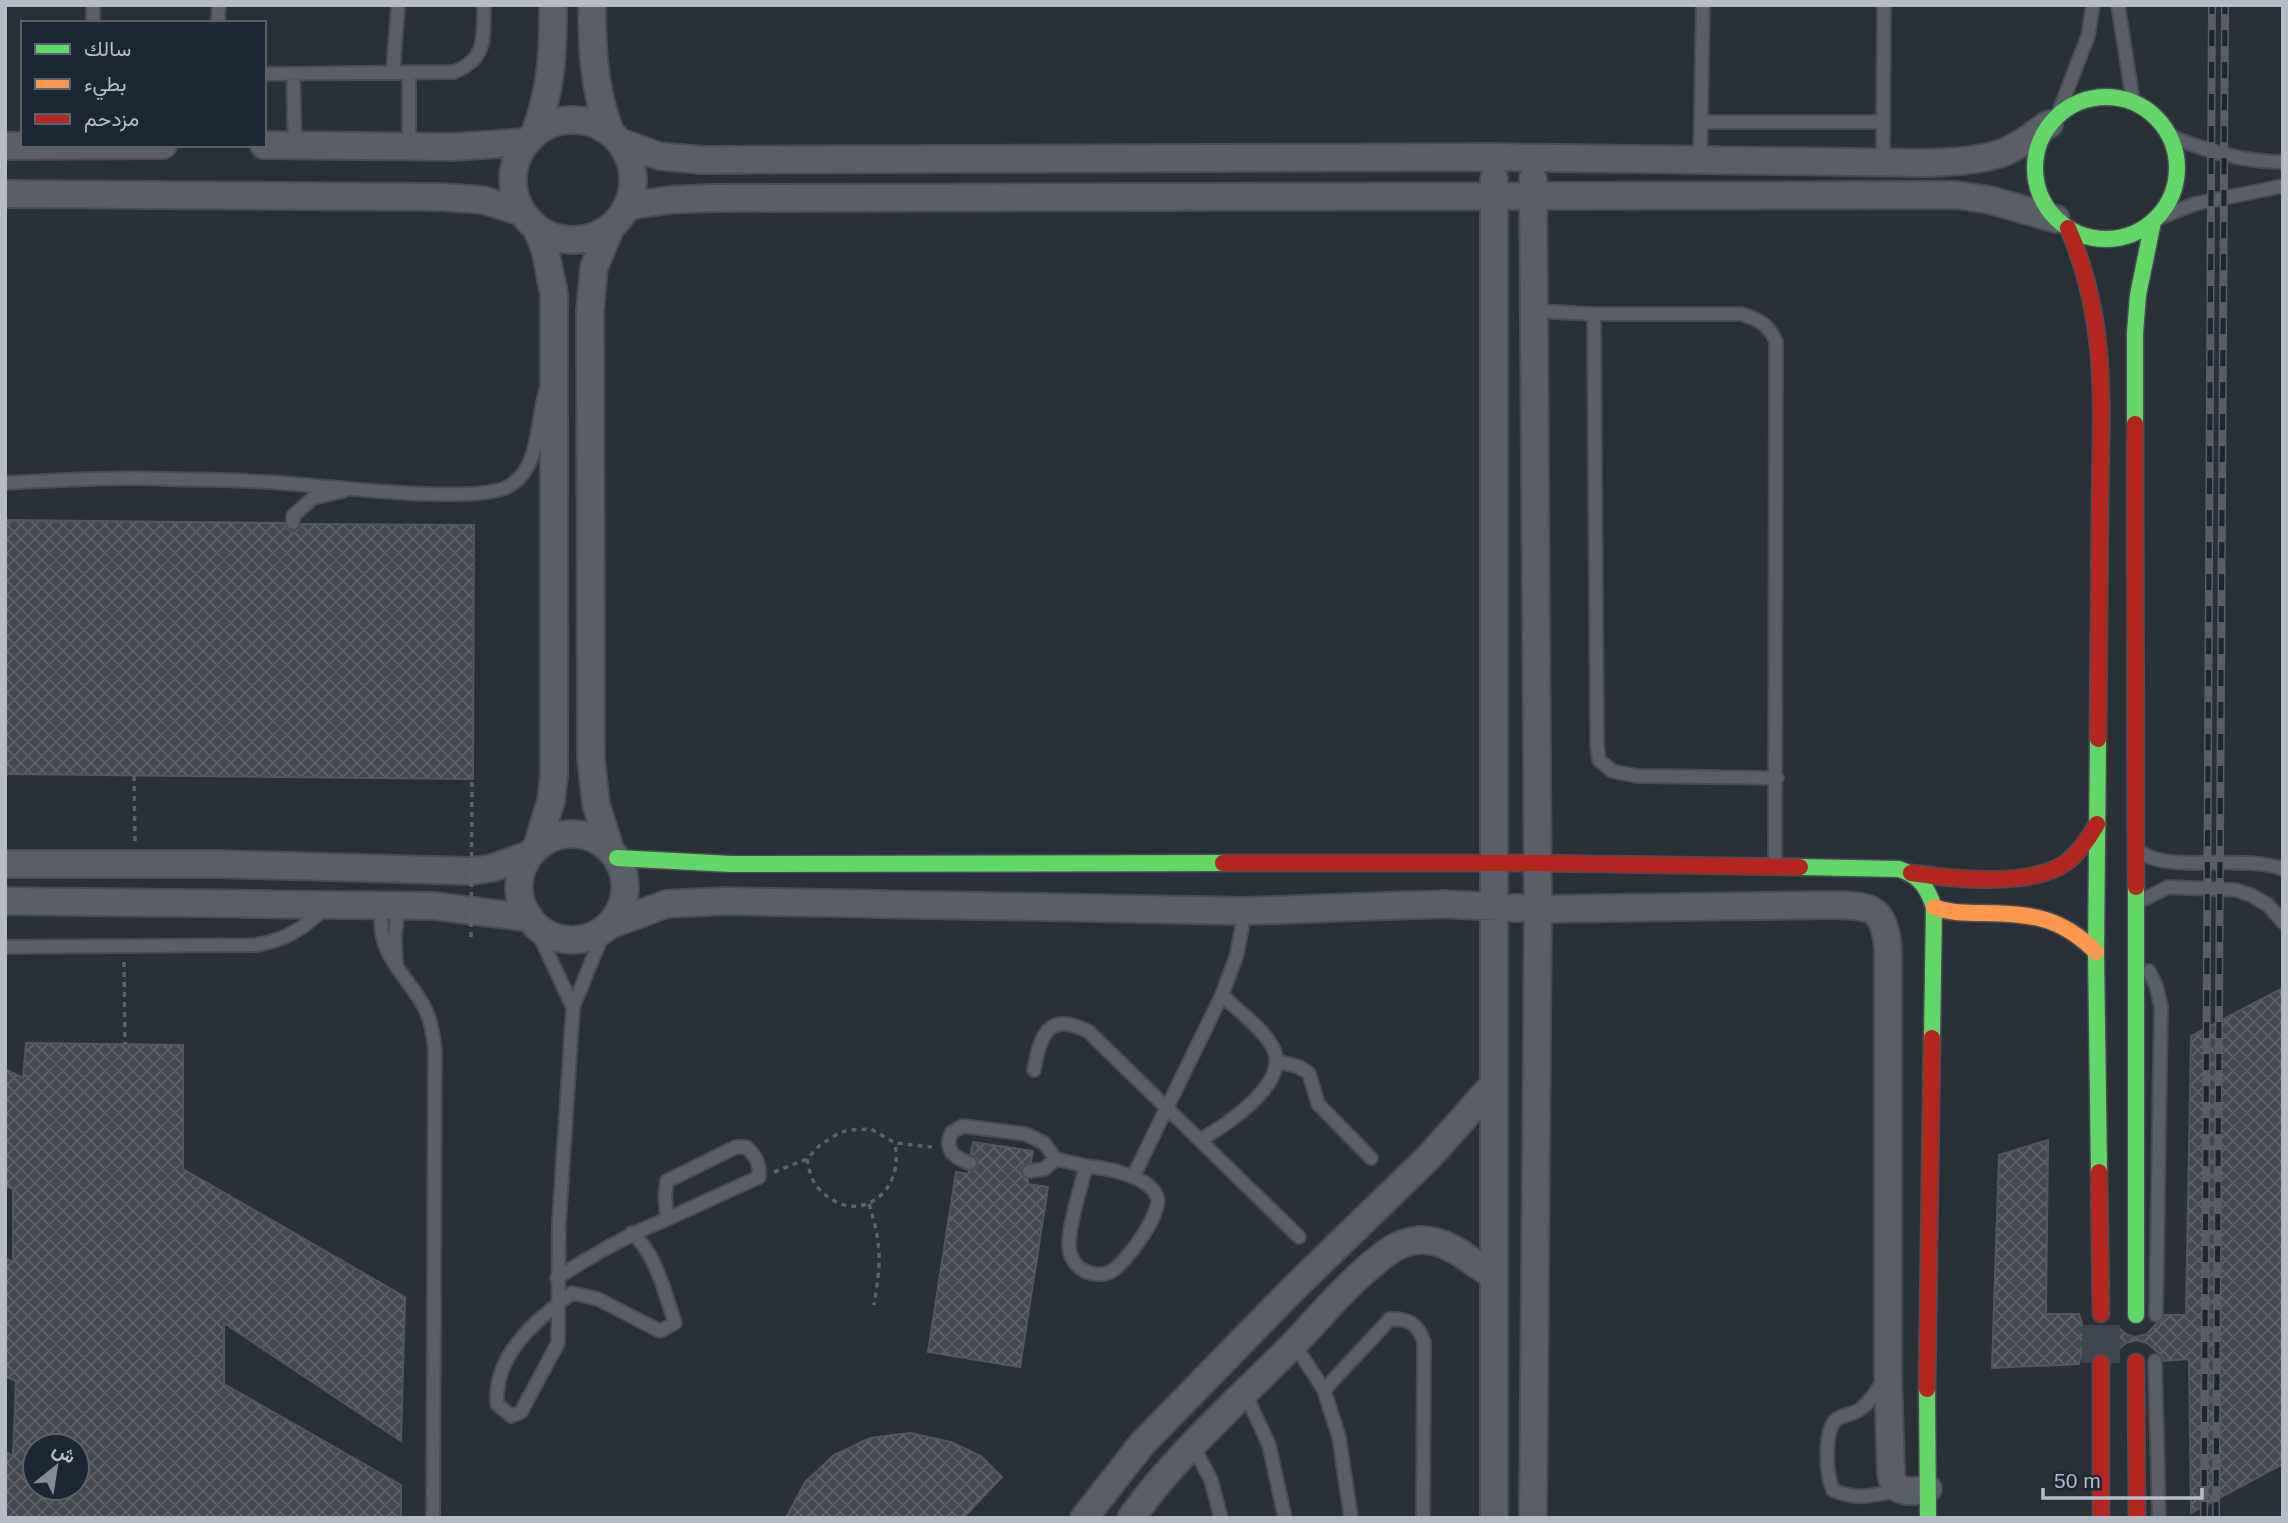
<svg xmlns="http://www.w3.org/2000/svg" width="2288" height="1523" viewBox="0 0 2288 1523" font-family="Arial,Vazirmatn,sans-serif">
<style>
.building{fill:url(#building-cross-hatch);stroke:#52575f;stroke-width:2;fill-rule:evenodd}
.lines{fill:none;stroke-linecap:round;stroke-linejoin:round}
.primary-tunnel{stroke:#3f454e;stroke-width:38;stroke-dasharray:38 19;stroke-linecap:butt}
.lane-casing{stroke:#484c53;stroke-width:16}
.street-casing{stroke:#484c53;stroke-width:30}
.fast-casing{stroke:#484c53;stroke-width:19}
.slow-casing{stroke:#484c53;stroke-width:19}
.jam-casing{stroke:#484c53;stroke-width:19}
.path{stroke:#5d636a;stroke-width:3.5;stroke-dasharray:5 5;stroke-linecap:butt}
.lane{stroke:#5a5e66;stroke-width:12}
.street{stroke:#5a5e66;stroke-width:26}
.fast{stroke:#63d668;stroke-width:16}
.slow{stroke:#ff974d;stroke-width:16}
.jam{stroke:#b3261e;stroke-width:16}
.rail-casing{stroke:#595d64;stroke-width:8}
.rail{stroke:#1d2633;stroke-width:5;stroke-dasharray:16;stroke-linecap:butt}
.path-bridge{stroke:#5d636a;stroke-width:3.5;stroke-dasharray:5 5;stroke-linecap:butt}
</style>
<defs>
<pattern id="building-cross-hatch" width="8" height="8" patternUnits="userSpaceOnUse" patternTransform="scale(1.75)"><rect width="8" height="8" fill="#444950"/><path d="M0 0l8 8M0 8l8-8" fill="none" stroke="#5d6168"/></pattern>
</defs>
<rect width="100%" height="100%" fill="#2a3038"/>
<!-- building -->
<path class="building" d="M5 520 284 523 286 528 292 532 298 530 302 524 474 525 473 779 5 774Z
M2283 988V1464L2191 1513 2189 1359 2164 1361 2162 1356 2147 1343 2137 1340 2126 1343 2118 1350 2111 1344 2100 1341 2091 1344 2082 1352 2079 1364 1992 1368 1999 1155 2048 1140 2046 1314H2079L2083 1326 2091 1333 2102 1336 2112 1333 2118 1327 2126 1334 2135 1337 2147 1334 2156 1324 2163 1320 2165 1315H2186L2191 1036Z
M26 1043 183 1045V1169L405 1297 401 1441 224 1323V1384L401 1485V1518H5V1452L13 1456 16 1381 5 1376V1258L13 1262V1189L5 1185V1069L23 1078ZM35 1446H77V1488H35Z
M973 1142 1033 1151 1031 1162 1021 1167 1022 1176 1028 1180V1184L1048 1187 1020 1367 928 1352 956 1172 968 1174 969 1171 978 1167 977 1158 971 1154Z
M910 1433 951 1442 981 1456 1002 1477 963 1518H786L805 1482 834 1455 870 1438Z"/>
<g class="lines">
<!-- primary-tunnel -->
<path class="primary-tunnel" d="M2101 1363V1314"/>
<defs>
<path id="lane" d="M93 5V23
M2118 5 2133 101
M218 23 219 5
M393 73 398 5
M264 74 454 72C488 59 483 36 484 5
M293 74 295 145
M2058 114 2088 36 2093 5
M1701 122H1883
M2170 136C2206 151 2243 162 2283 162
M409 146V73
M1700 160 1703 5
M1883 163 1884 5
M2157 219 2194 204 2283 186
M1534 311 1594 314H1741C1758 319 1768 324 1776 341L1775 863
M1594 314 1597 746 1599 760 1612 771 1637 776 1777 778
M5 483C60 480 115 477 170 479 208 480 245 480 282 483 326 486 478 505 509 486 541 467 536 422 546 390
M293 523V516L313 498 343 491
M2142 853C2171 873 2244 854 2283 869
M2141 901 2168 887 2236 890 2251 895 2268 905 2283 922
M382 906C376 954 400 967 422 1003 431 1018 433 1034 435 1051L433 1518
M533 922 573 1007
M605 929 573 1007 559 1223 558 1343 521 1412 511 1416 497 1404C494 1354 536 1320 572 1293L598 1299 660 1331 675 1323C665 1294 656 1253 632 1233
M5 947 256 945C286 940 305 928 325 907
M396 964 395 937 398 906
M2149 971 2156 985 2161 1007 2156 1315
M1277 1061 1299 1067 1309 1073 1318 1104 1371 1158
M1034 1070C1040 1036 1048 1010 1089 1032L1299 1237
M1200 1140C1225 1126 1289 1084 1274 1050 1266 1031 1237 1010 1222 995
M1056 1159 1086 1166
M970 1163C954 1158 943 1149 952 1132L963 1126 1026 1134 1044 1143 1056 1159 1044 1169 1029 1171
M1086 1166C1106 1168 1150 1176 1157 1197 1163 1212 1125 1265 1110 1272 1101 1276 1089 1275 1080 1268 1073 1262 1069 1254 1069 1245 1069 1222 1081 1188 1086 1166Z
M1133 1177 1222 995 1237 954 1245 911
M557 1278C593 1254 628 1235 667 1219L665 1195 667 1181 736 1147H746C756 1156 760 1163 759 1177L667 1219
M1294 1344 1324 1390 1339 1437 1351 1518
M2155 1361 2159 1518
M1884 1380C1877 1390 1870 1403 1859 1410 1852 1415 1841 1414 1835 1421 1824 1433 1826 1476 1833 1490 1856 1501 1876 1495 1899 1490
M1324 1390 1390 1319C1408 1318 1418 1324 1424 1342L1423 1518
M1245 1393 1269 1445 1285 1518
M1192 1444 1211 1480 1221 1518"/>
<path id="street" d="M592 5C592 50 594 90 610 132
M513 180a60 60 0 1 1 120 0a60 60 0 1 1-120 0Z
M535 133C552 86 553 54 553 5
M620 142 659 156 701 160 1494 157 1925 163C1950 162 1978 161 2002 153 2019 147 2034 134 2049 124
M264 145 454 147 525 142
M5 146 163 145
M5 194 442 197 483 200 522 212
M628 206 669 200 711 198 1957 195 1990 200 2056 219
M536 227 545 249 554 294V776L551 801 537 846
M519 887a53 53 0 1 1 106 0a53 53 0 1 1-106 0Z
M610 849 596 804 591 759 590 311 594 267 611 227
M5 864H220L472 871 492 868 529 855
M5 901 434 906 530 918
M610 925 666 904 725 901 1245 911 1444 904 1538 909 1832 905C1871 906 1883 906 1888 947V1374L1891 1474C1894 1494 1911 1493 1928 1489
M1084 1518 1142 1444 1293 1289 1429 1157 1494 1084
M1131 1518C1177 1454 1236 1402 1291 1347 1321 1316 1350 1280 1385 1254 1394 1247 1407 1241 1419 1240 1446 1238 1473 1262 1494 1277
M1494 1518V179
M1533 1518 1538 909 1533 179"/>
<path id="fast" d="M2035 168a71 71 0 1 1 142 0a71 71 0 1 1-142 0Z
M2135 424V333L2138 295 2153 222
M2098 739 2096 952 2099 1172
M617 858 731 864 1223 863
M1800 867 1899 869C1920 876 1927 887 1934 907L1932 1038
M2136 887V1315
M1927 1389 1928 1518"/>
<path id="slow" d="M1934 907C1950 913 1966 913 1982 913 2031 914 2060 916 2096 952"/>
<path id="jam" d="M2068 228C2109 323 2101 404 2100 505 2099 583 2098 661 2098 739
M2135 424 2136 887
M1223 863H1536L1800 867
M1911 873C1953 879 2031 888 2067 862 2080 852 2089 838 2097 824
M2099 1172 2101 1314
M2136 1362 2137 1518
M2101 1363V1518
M1927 1389 1932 1038"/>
</defs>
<!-- lane casing -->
<use href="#lane" class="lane-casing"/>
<!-- street casing -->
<use href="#street" class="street-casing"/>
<!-- fast casing -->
<use href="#fast" class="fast-casing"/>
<!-- slow casing -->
<use href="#slow" class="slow-casing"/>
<!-- jam casing -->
<use href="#jam" class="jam-casing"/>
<!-- path -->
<path class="path" d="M134 776 135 841
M124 962 125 1044
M807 1159C809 1169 811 1181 819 1189 857 1229 905 1193 895 1144
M774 1172 807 1159 820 1145 839 1133 849 1130 871 1129 895 1143 932 1147
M869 1204C882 1245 881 1264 874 1305"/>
<!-- lane -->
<use href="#lane" class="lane"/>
<!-- street -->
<use href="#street" class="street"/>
<!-- fast -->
<use href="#fast" class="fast"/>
<!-- slow -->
<use href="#slow" class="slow"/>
<!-- jam -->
<use href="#jam" class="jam"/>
<defs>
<path id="rail" d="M2204 1518 2212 5
M2216 1518 2225 5"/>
</defs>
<!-- rail casing -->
<use href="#rail" class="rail-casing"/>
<!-- rail -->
<use href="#rail" class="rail"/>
<!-- path-bridge -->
<path class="path-bridge" d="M471 937 472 779"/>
</g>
<!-- border -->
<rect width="2288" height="1523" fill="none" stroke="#b4bcc9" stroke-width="14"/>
<!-- legend -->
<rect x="21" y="21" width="245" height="126" fill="#1d2633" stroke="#59626f" stroke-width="2"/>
<rect x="35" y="44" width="35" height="10" fill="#63d668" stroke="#59626f" stroke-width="2"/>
<text x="84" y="56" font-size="21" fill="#b4bcc9">سالك</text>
<rect x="35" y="79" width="35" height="10" fill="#ff974d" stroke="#59626f" stroke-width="2"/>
<text x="84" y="91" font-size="21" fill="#b4bcc9">بطيء</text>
<rect x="35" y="114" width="35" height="10" fill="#b3261e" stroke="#59626f" stroke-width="2"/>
<text x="84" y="126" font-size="21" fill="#b4bcc9">مزدحم</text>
<!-- north arrow -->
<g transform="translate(56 1467) rotate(30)"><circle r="33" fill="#1d2633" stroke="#59626f" stroke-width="2"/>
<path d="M0-5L12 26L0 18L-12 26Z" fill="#848b96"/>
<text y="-10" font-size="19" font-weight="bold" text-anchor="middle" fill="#b4bcc9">ش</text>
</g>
<!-- scale -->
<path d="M2043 1488v10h159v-10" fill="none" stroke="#b4bcc9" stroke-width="3.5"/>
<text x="2054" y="1488" font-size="21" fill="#b4bcc9" stroke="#1d2633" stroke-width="5" paint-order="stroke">50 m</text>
</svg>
